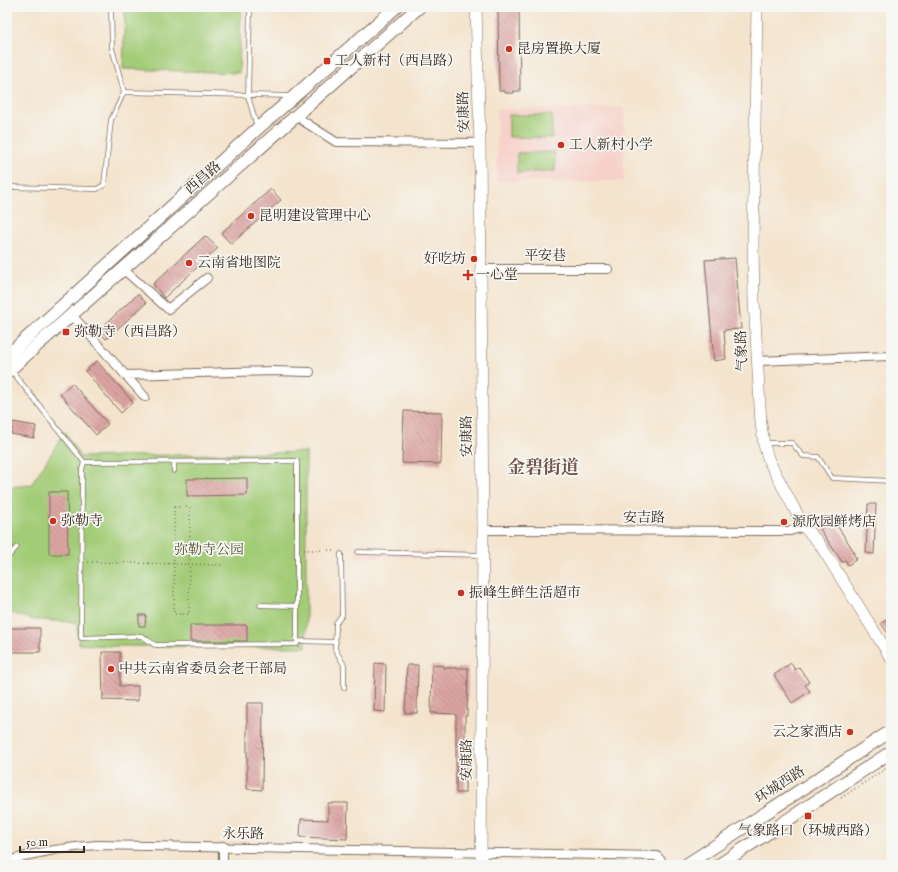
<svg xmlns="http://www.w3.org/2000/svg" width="898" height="872" viewBox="0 0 898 872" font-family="'IM FELL English','Noto Serif SC',serif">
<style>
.built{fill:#f7d0c9}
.green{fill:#a3cc77;stroke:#6f7b4a}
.building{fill:url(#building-back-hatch)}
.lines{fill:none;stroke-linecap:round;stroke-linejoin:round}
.lane-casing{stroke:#7c6b5c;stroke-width:5.5}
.street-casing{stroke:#7c6b5c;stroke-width:10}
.secondary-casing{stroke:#7c6b5c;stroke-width:12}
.primary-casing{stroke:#7c6b5c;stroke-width:14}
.path{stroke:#7c6b5c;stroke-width:1.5;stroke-dasharray:1 3;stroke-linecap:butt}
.lane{stroke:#fff;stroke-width:4}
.street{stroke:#fff;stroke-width:8}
.secondary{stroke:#fff;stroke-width:11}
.primary{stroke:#fff;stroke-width:12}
.poi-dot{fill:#c8321e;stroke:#f6f6f2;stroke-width:1.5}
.labels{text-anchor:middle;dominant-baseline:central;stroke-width:3.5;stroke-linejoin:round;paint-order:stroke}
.poi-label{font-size:14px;fill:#3b2a1e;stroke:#f6f6f2;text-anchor:start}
.street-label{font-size:14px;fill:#3b2a1e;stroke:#f6f6f2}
.park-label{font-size:14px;fill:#555234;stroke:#f6f6f2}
.district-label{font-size:18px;font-weight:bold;fill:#73554d;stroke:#f6f6f2}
</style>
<defs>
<pattern id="building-back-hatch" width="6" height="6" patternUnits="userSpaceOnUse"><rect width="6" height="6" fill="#dca4a3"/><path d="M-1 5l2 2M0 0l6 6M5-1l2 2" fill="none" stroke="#b48684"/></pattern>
</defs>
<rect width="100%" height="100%" fill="#f6f6f2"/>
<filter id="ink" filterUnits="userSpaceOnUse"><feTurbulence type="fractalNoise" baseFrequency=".025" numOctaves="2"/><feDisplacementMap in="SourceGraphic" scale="8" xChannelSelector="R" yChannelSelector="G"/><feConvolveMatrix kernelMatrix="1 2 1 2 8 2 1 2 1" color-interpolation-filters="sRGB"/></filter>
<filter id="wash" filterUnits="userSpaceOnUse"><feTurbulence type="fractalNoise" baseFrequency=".012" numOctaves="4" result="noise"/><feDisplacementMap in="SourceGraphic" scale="16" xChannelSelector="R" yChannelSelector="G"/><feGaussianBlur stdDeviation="0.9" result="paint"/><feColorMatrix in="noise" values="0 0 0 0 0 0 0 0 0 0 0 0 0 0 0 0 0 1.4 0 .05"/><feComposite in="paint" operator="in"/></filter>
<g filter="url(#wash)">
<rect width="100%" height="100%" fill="#f4e4ce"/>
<!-- built -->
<path class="built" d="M624 108V181L497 182V109Z
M356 549 465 552 464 559 356 556Z"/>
<!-- green -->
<path class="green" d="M125 7H241L239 73 123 69Z
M509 115H552V138L509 137Z
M555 152V171L517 173V153Z
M65 432 80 457 306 452V647L110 646 79 644 76 622 35 620 7 612V487L31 485Z"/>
<g id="blocks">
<!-- building -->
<path class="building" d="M498 7H519L520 91H514V93H505V91H499Z
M271 189 281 200 231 244 221 233Z
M205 236 218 248 164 298 153 284Z
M735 258 741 329 724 330 726 359 714 361 705 260Z
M138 294 146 303 106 339 98 331Z
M97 361 133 402 121 413 85 371Z
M72 383 108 424 96 435 60 394Z
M404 411 442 412 441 464 402 463Z
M13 422 36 426 34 438 11 434Z
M247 478V495L187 496V479Z
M49 492H67L68 554H49Z
M868 504H876L874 554 866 553Z
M828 516 830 519 832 518 855 553 852 552 857 559 848 565 845 560 842 562 820 529 823 527 820 521Z
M139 615H146L145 626H139Z
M891 617V638L881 623Z
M190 625H247V641H190Z
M7 628H40V652H7Z
M102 652H120V686H138V701L103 700Z
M375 663 386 664 385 712 374 711Z
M791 663 795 670 799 667 809 682 805 685 810 691 792 703 774 675Z
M407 665H418L417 713H405Z
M432 665 444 666V668H468L467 716H465V793H456V716L455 714 431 713Z
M247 703H263L262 790 247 789Z
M328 803H348L347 839 300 837 301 819 328 820Z"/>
</g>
</g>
<g filter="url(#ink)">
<use href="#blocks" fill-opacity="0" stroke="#7c6b5c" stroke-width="1"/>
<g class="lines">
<defs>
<path id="lane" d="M250 7 248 96 257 127
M124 92 290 96
M7 187 97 189 104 185 111 120 124 92 112 48 111 7
M11 370 84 462
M764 443H792L803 456 818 457 832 478 891 481
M84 462 82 470 81 638 142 636 155 645 297 644V641L336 642
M84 462 297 461V641
M174 471V462
M358 552 483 555
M341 554 342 615 336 623 335 649 344 665V688
M7 558 17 547
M260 605 297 606"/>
<path id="street" d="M298 114 303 121 336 142 480 143
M123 269 168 309 207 278
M481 269H608
M71 314 145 397
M757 361 891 356
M126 375 272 371 310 372
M483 530 790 531 804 527
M7 861C37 852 66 847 97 845L657 856 665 865
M223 865V846"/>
<path id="secondary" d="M476 7 480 143 483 530 481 865
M757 7 753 244 754 301 761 424 764 445 769 461 804 527 819 543 891 658"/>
<path id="primary" d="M7 356 257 129 396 7
M7 372 419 7
M686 865 891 731
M719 865 891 752"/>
</defs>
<!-- lane casing -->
<use href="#lane" class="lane-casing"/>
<!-- street casing -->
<use href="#street" class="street-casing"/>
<!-- secondary casing -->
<use href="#secondary" class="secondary-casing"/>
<!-- primary casing -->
<use href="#primary" class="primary-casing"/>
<!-- path -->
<path class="path" d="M174 507H190L189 614H174Z
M304 550H336
M88 562 222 565
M841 798 891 765"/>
<!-- lane -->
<use href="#lane" class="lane"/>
<!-- street -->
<use href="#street" class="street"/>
<!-- secondary -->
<use href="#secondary" class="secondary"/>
<!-- primary -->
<use href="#primary" class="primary"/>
</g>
</g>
<!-- markers -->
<g class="poi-dot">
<circle cx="509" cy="49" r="4"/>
<rect x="323" y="57" width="8" height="8" rx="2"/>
<circle cx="561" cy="145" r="4"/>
<circle cx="251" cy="216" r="4"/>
<circle cx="474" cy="259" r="4"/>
<circle cx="189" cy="263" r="4"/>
<path d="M466 269h4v4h4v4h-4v4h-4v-4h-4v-4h4z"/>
<rect x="62" y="328" width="8" height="8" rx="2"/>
<circle cx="53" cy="521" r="4"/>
<circle cx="784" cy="522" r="4"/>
<circle cx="461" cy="593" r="4"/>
<circle cx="111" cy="669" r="4"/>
<circle cx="850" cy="732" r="4"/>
<rect x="804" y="812" width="8" height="8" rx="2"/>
</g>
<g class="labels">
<!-- poi labels -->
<g class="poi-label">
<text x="517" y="49">昆房置换大厦</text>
<text x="335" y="61">工人新村（西昌路）</text>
<text x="569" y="145">工人新村小学</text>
<text x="259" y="216">昆明建设管理中心</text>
<text x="466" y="259" text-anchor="end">好吃坊</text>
<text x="197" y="263">云南省地图院</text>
<text x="476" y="275">一心堂</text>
<text x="74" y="332">弥勒寺（西昌路）</text>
<text x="61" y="521">弥勒寺</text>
<text x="792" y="522">源欣园鲜烤店</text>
<text x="469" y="593">振峰生鲜生活超市</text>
<text x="119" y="669">中共云南省委员会老干部局</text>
<text x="842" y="732" text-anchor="end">云之家酒店</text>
<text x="808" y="831" text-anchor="middle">气象路口（环城西路）</text>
</g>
<!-- street labels -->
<g class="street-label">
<text transform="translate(464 112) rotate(-92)">安康路</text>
<text transform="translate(203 178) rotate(-41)">西昌路</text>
<text x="545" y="256">平安巷</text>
<text transform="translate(742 351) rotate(-93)">气象路</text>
<text transform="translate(467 436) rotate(-91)">安康路</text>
<text x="644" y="518">安吉路</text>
<text transform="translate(467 760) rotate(-90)">安康路</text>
<text transform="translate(780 785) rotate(-33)">环城西路</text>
<text transform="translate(243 834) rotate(1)">永乐路</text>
</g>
<!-- park labels -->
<g class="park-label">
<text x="209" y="550">弥勒寺公园</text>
</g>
<!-- district labels -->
<g class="district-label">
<text x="543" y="468">金碧街道</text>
</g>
</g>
<!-- margin -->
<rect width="898" height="872" fill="none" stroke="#f6f6f2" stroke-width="24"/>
<!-- scale -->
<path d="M20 846v6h64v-6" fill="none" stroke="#3b2a1e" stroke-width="2"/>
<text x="26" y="846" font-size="12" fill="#3b2a1e" stroke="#f6f6f2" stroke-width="3" paint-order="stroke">50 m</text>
</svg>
